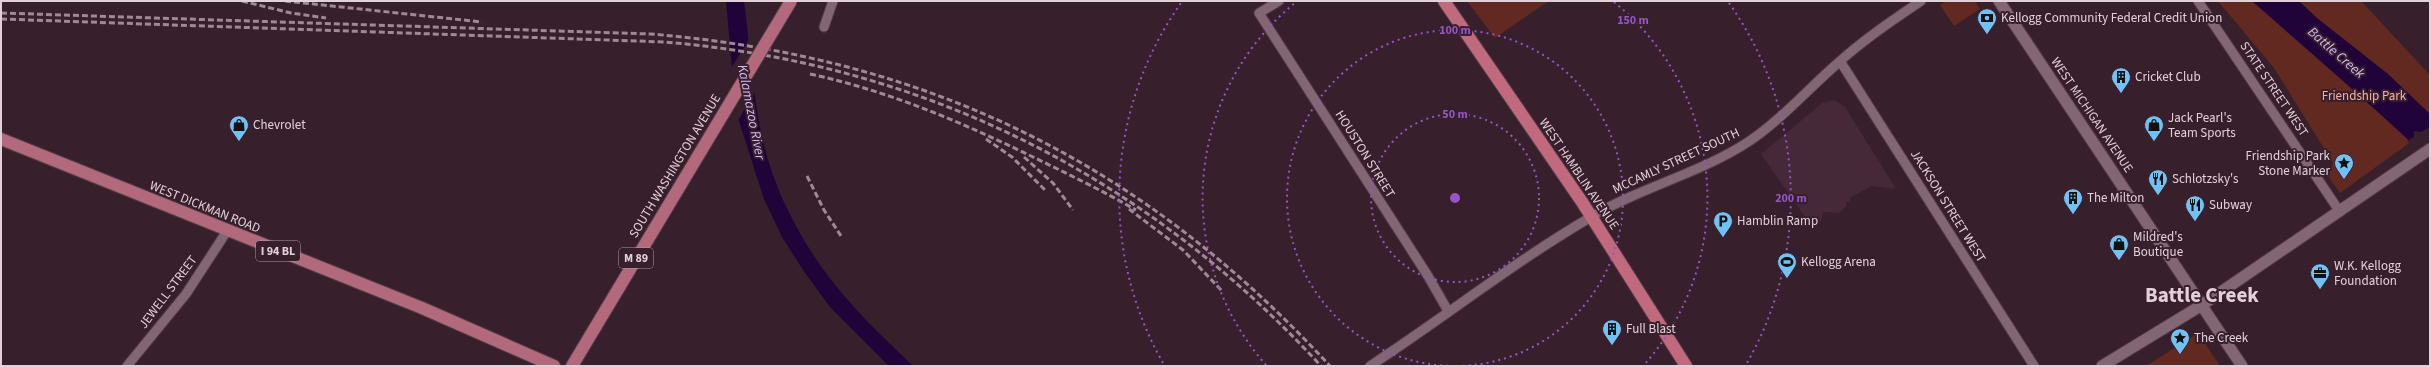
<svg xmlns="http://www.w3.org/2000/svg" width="2431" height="367" viewBox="0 0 2431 367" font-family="'Source Sans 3',sans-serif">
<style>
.built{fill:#462939}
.green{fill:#612920}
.water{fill:#200338}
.pier{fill:#381f2c}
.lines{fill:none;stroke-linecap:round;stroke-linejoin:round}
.minor-casing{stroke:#513c47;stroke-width:11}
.tertiary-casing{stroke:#513c47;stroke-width:13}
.primary-casing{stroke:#513c47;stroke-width:14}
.trunk-casing{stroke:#513c47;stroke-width:14}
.minor{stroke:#836674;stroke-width:9}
.tertiary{stroke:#836674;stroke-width:11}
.primary{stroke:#b2697b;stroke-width:12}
.trunk{stroke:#c26a7d;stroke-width:12}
.rail{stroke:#9e8a94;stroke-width:3;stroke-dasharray:6 3;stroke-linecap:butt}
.primary-bridge-casing{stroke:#513c47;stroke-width:14;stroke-linecap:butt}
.primary-bridge{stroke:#b2697b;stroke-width:12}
.ring{fill:none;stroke:#9555c6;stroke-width:2;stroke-dasharray:2 4}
.labels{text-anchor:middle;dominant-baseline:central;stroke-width:4;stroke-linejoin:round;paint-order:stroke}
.shield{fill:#381f2c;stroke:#af9ca5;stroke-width:1}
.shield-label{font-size:12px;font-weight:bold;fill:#e2d1d9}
.poi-label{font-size:13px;fill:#e2d1d9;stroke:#381f2c;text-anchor:start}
.street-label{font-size:13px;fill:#e2d1d9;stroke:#381f2c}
.park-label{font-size:13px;fill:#f8afa1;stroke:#381f2c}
.water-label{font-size:14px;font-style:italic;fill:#d2b8f6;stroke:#381f2c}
.town-label{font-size:21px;font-weight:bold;fill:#e2d1d9;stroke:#381f2c}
.centre{fill:#9555c6;stroke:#381f2c;stroke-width:2}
.ring-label{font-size:12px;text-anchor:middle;font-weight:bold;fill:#9555c6;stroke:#381f2c;stroke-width:4;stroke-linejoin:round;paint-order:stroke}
</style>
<rect width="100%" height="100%" fill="#381f2c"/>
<!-- built -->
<path class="built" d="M1834 100 1845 107 1896 189 1872 186 1851 197 1850 202H1846V206L1840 213 1823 212 1821 222 1811 220 1809 227 1804 226 1805 217 1761 154 1822 103Z"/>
<!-- green -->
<path class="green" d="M1467 1H1547V2L1495 38Z
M1946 1H1975L1980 9 1954 26 1940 5Z
M2218 1H2361L2430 75V128L2340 193 2328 176 2333 163 2274 68Z
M2198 333 2220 366H2146Z"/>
<!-- water -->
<path class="water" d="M726 1H744C751 55 753 113 770 166 785 213 814 262 847 299 867 323 891 344 913 366H889L830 307 803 270 782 237 764 199 736 112Z
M2252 1H2299L2317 18 2388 74 2430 114V160C2373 106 2312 54 2252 1Z"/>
<!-- pier -->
<path class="pier" d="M751 36 757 89 737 122 730 70Z
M2430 127V162L2407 141 2414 137V131L2421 132Z"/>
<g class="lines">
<defs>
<path id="minor" d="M1279 1 1259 13 1428 276 1448 311
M2198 1 2340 212
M824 27 833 1
M1840 61 2034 366
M127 366 186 294 227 231
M1370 366C1445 317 1514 262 1591 217 1641 187 1699 174 1748 142 1781 120 1808 89 1838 63 1863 40 1893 20 1921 1"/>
<path id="tertiary" d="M1999 1 2242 366
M2102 366 2202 305 2430 149"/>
<path id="primary" d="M1 139 422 308 554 366
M572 366 701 151"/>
<path id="trunk" d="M1444 1 1582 202 1686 366"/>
</defs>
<!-- minor casing -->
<use href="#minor" class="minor-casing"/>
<!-- tertiary casing -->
<use href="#tertiary" class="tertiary-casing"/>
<!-- primary casing -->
<use href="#primary" class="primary-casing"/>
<!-- trunk casing -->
<use href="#trunk" class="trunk-casing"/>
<!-- minor -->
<use href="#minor" class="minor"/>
<!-- tertiary -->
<use href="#tertiary" class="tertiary"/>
<!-- primary -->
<use href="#primary" class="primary"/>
<!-- trunk -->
<use href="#trunk" class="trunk"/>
<!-- rail -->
<path class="rail" d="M242 1 291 13 326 18
M285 1 482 22
M1 13 651 34C927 57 1142 162 1330 366
M1 19 665 42C924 64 1145 175 1321 366
M810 74C889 91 961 122 1033 157 1068 174 1103 191 1136 210
M986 139 1012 157 1046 191
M1024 157 1053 183 1073 210
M807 176 824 210 841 236
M1129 209 1183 250 1223 292"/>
<defs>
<path id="primary-bridge" d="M701 151 791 1"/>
</defs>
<!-- primary-bridge casing -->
<use href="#primary-bridge" class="primary-bridge-casing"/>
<!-- primary-bridge -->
<use href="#primary-bridge" class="primary-bridge"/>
</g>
<!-- distance rings -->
<g class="ring">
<circle cx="1455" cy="198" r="84"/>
<path d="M1454 366A168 168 0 1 1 1456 366"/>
<path d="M1266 365A252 252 0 0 1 1296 2M1614 2A252 252 0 0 1 1644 365"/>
<path d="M1163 363A336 336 0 0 1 1181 3M1729 3A336 336 0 0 1 1747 363"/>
</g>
<!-- icons -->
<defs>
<symbol id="bank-pin" viewBox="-11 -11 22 30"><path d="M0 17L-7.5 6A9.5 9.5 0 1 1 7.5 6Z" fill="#71c1f5" stroke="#381f2c"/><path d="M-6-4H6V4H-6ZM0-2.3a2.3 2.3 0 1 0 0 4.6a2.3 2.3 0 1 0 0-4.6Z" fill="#111"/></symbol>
<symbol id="building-pin" viewBox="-11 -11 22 30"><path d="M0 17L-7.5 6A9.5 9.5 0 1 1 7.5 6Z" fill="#71c1f5" stroke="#381f2c"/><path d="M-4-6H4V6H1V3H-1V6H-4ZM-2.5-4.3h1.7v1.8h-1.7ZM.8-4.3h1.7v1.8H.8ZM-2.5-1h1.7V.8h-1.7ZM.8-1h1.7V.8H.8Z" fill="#111"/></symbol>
<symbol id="shop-pin" viewBox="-11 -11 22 30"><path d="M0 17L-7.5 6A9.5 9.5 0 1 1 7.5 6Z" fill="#71c1f5" stroke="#381f2c"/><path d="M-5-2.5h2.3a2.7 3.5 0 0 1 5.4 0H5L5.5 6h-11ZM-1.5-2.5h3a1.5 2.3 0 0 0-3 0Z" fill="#111"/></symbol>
<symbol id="sight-pin" viewBox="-11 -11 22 30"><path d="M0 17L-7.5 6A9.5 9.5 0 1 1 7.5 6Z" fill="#71c1f5" stroke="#381f2c"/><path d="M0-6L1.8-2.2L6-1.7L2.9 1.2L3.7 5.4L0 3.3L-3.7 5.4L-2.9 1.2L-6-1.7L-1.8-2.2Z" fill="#111"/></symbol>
<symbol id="restaurant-pin" viewBox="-11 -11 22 30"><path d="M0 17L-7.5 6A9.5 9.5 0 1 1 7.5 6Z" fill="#71c1f5" stroke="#381f2c"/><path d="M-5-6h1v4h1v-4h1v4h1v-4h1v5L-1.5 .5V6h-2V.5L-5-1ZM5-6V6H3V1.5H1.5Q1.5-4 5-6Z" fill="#111"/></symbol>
<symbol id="parking-pin" viewBox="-11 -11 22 30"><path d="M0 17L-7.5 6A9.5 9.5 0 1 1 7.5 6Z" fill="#71c1f5" stroke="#381f2c"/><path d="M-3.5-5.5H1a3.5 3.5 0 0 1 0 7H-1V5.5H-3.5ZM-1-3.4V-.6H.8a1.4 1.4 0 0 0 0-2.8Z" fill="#111"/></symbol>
<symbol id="stadium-pin" viewBox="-11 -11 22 30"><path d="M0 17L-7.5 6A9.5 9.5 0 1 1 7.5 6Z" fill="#71c1f5" stroke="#381f2c"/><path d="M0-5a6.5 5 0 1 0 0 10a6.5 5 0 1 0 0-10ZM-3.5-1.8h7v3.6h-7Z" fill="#111"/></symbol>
<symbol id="office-pin" viewBox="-11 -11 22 30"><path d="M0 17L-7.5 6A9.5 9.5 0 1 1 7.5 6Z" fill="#71c1f5" stroke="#381f2c"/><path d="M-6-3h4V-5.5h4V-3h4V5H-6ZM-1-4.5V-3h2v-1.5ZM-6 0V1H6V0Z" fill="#111"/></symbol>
</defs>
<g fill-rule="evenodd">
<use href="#bank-pin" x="1976" y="7" width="22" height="30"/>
<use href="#building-pin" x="2110" y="66" width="22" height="30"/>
<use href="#shop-pin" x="228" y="114" width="22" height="30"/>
<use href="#shop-pin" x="2143" y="114" width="22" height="30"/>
<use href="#sight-pin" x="2333" y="152" width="22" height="30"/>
<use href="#restaurant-pin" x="2147" y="168" width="22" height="30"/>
<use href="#building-pin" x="2062" y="187" width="22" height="30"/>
<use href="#restaurant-pin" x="2184" y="194" width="22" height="30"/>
<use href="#parking-pin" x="1712" y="210" width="22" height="30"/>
<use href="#shop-pin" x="2108" y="233" width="22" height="30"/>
<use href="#stadium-pin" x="1776" y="251" width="22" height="30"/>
<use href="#office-pin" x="2309" y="262" width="22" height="30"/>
<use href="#building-pin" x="1601" y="318" width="22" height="30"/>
<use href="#sight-pin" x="2169" y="327" width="22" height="30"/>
</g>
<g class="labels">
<!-- shield labels -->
<g class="shield">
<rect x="256" y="241" width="44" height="20" rx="3"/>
<rect x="619" y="248" width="34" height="20" rx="3"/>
</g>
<g class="shield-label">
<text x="278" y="251">I 94 BL</text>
<text x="636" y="258">M 89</text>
</g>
<!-- poi labels -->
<g class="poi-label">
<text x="2001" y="18">Kellogg Community Federal Credit Union</text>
<text x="2135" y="77">Cricket Club</text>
<text x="2168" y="118">Jack Pearl's<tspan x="2168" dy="15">Team Sports</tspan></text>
<text x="253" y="125">Chevrolet</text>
<text x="2330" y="156" text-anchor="end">Friendship Park<tspan x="2330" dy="15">Stone Marker</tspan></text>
<text x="2172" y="179">Schlotzsky's</text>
<text x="2087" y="198">The Milton</text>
<text x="2209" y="205">Subway</text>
<text x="1737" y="221">Hamblin Ramp</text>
<text x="2133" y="237">Mildred's<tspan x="2133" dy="15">Boutique</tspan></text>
<text x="1801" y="262">Kellogg Arena</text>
<text x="2334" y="266">W.K. Kellogg<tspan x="2334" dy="15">Foundation</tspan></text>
<text x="1626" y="329">Full Blast</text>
<text x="2194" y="338">The Creek</text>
</g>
<!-- street labels -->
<g class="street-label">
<text transform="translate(2274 89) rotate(56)">STATE STREET WEST</text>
<text transform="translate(2092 115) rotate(56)">WEST MICHIGAN AVENUE</text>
<text transform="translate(1365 154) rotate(58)">HOUSTON STREET</text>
<text transform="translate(1676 161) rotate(-25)">MCCAMLY STREET SOUTH</text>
<text transform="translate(675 166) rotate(-59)">SOUTH WASHINGTON AVENUE</text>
<text transform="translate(1579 174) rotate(56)">WEST HAMBLIN AVENUE</text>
<text transform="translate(1948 206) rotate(58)">JACKSON STREET WEST</text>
<text transform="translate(205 207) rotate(22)">WEST DICKMAN ROAD</text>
<text transform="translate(168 292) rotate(-53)">JEWELL STREET</text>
</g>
<!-- park labels -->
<g class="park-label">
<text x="2364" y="96">Friendship Park</text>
</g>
<!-- water labels -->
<g class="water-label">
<text transform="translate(2336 53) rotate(41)">Battle Creek</text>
<text transform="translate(751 112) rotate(79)">Kalamazoo River</text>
</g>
<!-- town labels -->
<g class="town-label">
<text x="2202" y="295">Battle Creek</text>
</g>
</g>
<circle cx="1455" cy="198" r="6" class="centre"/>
<g class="ring-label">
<text x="1633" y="24">150 m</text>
<text x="1455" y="34">100 m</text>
<text x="1455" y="118">50 m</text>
<text x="1791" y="202">200 m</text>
</g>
<!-- border -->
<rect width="2431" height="367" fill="none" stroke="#e2d1d9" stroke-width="4"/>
</svg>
